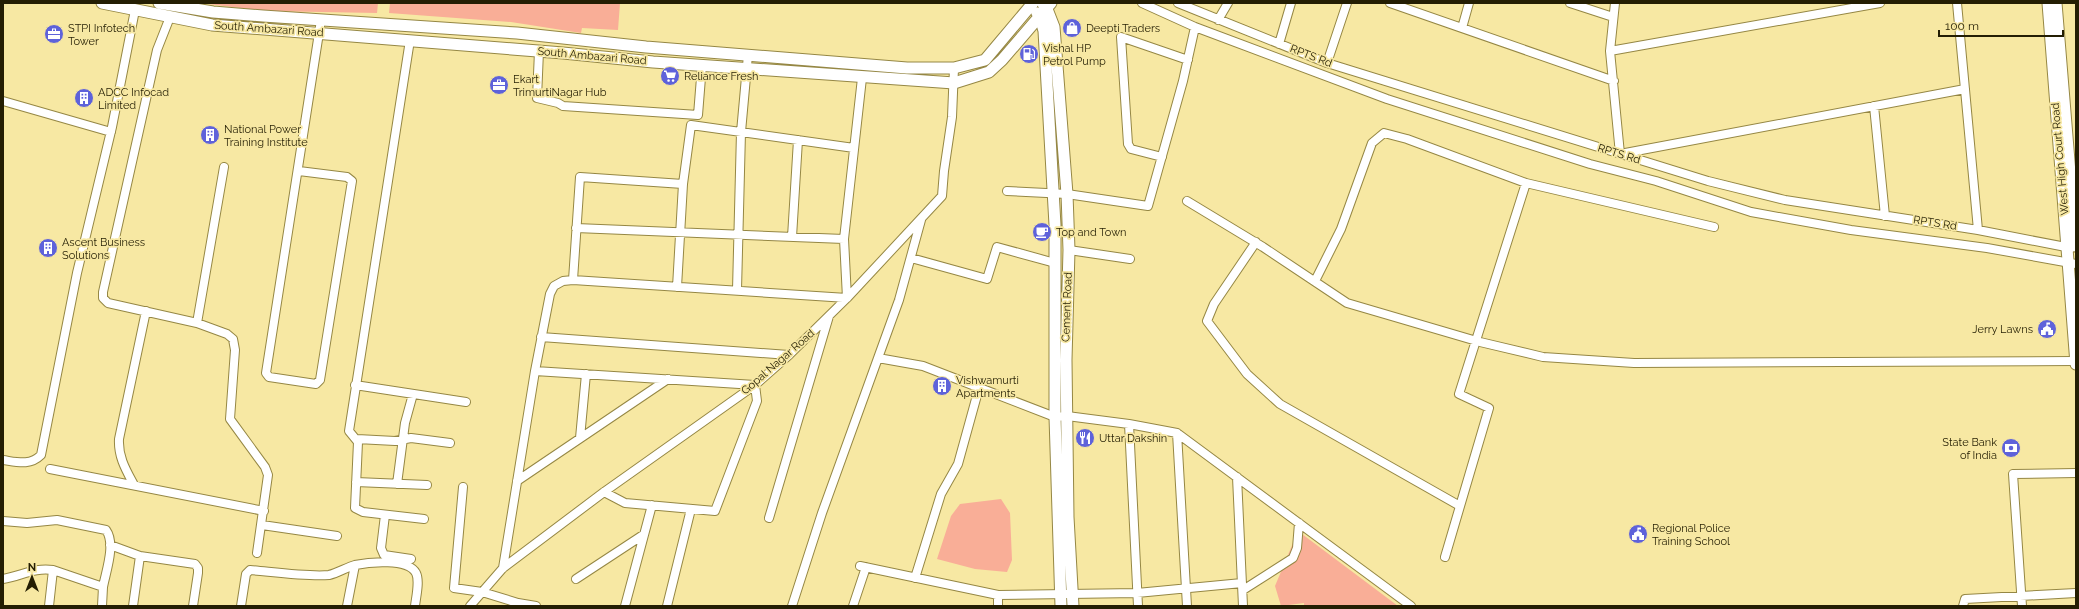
<svg xmlns="http://www.w3.org/2000/svg" width="2079" height="609" viewBox="0 0 2079 609" font-family="Raleway,sans-serif">
<style>
.green{fill:#f9ae97}
.lines{fill:none;stroke-linecap:round;stroke-linejoin:round}
.minor-casing{stroke:#958744;stroke-width:10}
.major-casing{stroke:#958744;stroke-width:13}
.minor{stroke:#fff;stroke-width:8}
.major{stroke:#fff;stroke-width:11}
.labels{text-anchor:middle;dominant-baseline:central;stroke-width:3.5;stroke-linejoin:round;paint-order:stroke}
.poi-label{font-size:11px;fill:#241e03;stroke:#f7e8a3;text-anchor:start}
.street-label{font-size:11px;fill:#241e03;stroke:#f7e8a3}
</style>
<rect width="100%" height="100%" fill="#f7e8a3"/>
<!-- green -->
<path class="green" d="M200 3H378L377 13 265 11Z
M390 3H620L618 30 582 28 581 33 511 22 389 13Z
M1001 499 1010 513 1012 560 1007 572 975 569 937 559 951 516 960 504Z
M1298 531 1398 606H1304V603L1281 606 1275 586Z"/>
<g class="lines">
<defs>
<path id="minor" d="M1142 3 1195 27 1387 99 1590 164 1656 181 1751 212 1851 230 1987 248 2076 264
M1178 3 1327 63 1708 181 1785 200 1978 230 2071 248
M1390 3 1614 81
M1570 3 1613 17
M1615 3 1610 51 1620 154 1965 89
M1957 3 1978 230
M170 17 157 50 103 292V298L108 303 197 323 227 334 233 339 235 350 230 419 265 467 268 475 257 553
M1218 20 1228 3
M1462 28 1469 3
M410 40 349 431 358 442 355 508 363 512 424 519
M1279 44 1291 3
M539 51 537 98 558 103 563 106 698 115 702 65
M1610 51 1880 3
M1327 63 1347 3
M3 101 111 132
M1874 106 1885 216
M1162 157 1131 149 1128 144 1121 37 1188 60
M299 171 347 177 352 181 320 380 316 384 269 377 266 373 321 20
M1007 191 1067 194 1148 206 1183 81 1195 27
M1187 201 1263 247 1347 303 1480 342 1543 357 1634 363 2076 361
M921 220 899 300 878 358 923 366 1055 417 1067 416 1129 424 1177 433 1411 606
M576 228 844 239
M792 237 798 140
M1256 242 1214 304 1207 321 1247 374 1280 404 1460 506
M1069 250 1130 259
M911 258 987 279 997 247 1055 263
M573 280 580 177 683 184
M1315 281 1341 229 1372 143 1384 133 1407 139 1526 183 1714 227
M677 287 683 184 691 125 854 148
M737 290 741 132 748 55
M197 323 224 167
M541 337 789 355
M535 371 755 385 757 401 715 511 625 503 604 492
M355 385 466 402
M1129 424 1138 606
M1177 433 1187 606
M580 438 586 374
M357 439 395 441 411 438 450 443
M3 460C17 462 30 466 41 455L77 273 112 127 135 10
M50 469 264 511
M1237 477 1243 606
M517 481 668 379
M356 482 427 485
M397 484 405 423 413 394
M134 485C126 470 118 457 119 439L146 311
M463 487 454 588 482 592 518 603V606
M385 515 381 548 384 555 411 559
M769 518 829 316
M3 521 27 523 57 520 106 530C116 544 106 571 103 587L53 570 49 606
M262 525 337 536
M110 545 140 556
M1445 557 1489 408 1459 394 1526 183
M860 566 998 595 1137 593 1242 583
M503 568 535 371 550 294 554 286 563 281 573 280 847 298 844 239 862 78
M915 578 941 494 958 464 979 388
M3 579C21 576 35 567 53 570
M576 579 643 535
M1243 590 1293 558 1297 548 1299 523
M998 595V606
M518 603 536 606
M102 606 103 587
M133 606 140 556 195 564 198 568V573L193 606
M241 606 246 574 250 570C273 572 308 577 329 575 338 573 347 567 355 565 369 562 408 558 416 573 420 581 416 597 415 606
M347 606 355 565
M470 606 503 568 604 492 755 385 789 355 847 298 942 196 944 171 952 117 954 68
M625 606 652 505
M667 606 691 509
M792 606 822 513 878 358
M853 606 866 567
M1963 606 1965 599 2076 593
M2022 606 2013 474 2076 473"/>
<path id="major" d="M102 3 212 25 563 53 653 62 954 83 989 72 1002 60 1051 3
M159 3 213 12 263 16 517 33 646 47 907 68H954L985 60 1033 3
M2048 3 2076 364
M2056 3 2076 246
M1043 4 1047 9 1054 27 1067 194 1069 250 1066 360 1068 517 1073 606
M1037 13 1040 17 1044 31 1055 225V417L1061 606"/>
</defs>
<!-- minor casing -->
<use href="#minor" class="minor-casing"/>
<!-- major casing -->
<use href="#major" class="major-casing"/>
<!-- minor -->
<use href="#minor" class="minor"/>
<!-- major -->
<use href="#major" class="major"/>
</g>
<!-- icons -->
<defs>
<symbol id="shop-disc" viewBox="-11 -11 22 22"><circle r="9.5" fill="#5e62da" stroke="#f7e8a3"/><path d="M-5-2.5h2.3a2.7 3.5 0 0 1 5.4 0H5L5.5 6h-11ZM-1.5-2.5h3a1.5 2.3 0 0 0-3 0Z" fill="#fff"/></symbol>
<symbol id="office-disc" viewBox="-11 -11 22 22"><circle r="9.5" fill="#5e62da" stroke="#f7e8a3"/><path d="M-6-3h4V-5.5h4V-3h4V5H-6ZM-1-4.5V-3h2v-1.5ZM-6 0V1H6V0Z" fill="#fff"/></symbol>
<symbol id="fuel-disc" viewBox="-11 -11 22 22"><circle r="9.5" fill="#5e62da" stroke="#f7e8a3"/><path d="M-5.5-6h7V0h2V4h1.3V-2.5L3-4.5l.8-.8L6-3V5H2.5V1h-1V6h-7ZM-4.2-4.7v3.2H.2V-4.7Z" fill="#fff"/></symbol>
<symbol id="supermarket-disc" viewBox="-11 -11 22 22"><circle r="9.5" fill="#5e62da" stroke="#f7e8a3"/><path d="M-6-5.5h2.5l.6 2H6L4.5 2H-2.5L-4.4-4H-6ZM-1.5 3.2a1.3 1.3 0 1 0 .1 0ZM3 3.2a1.3 1.3 0 1 0 .1 0Z" fill="#fff"/></symbol>
<symbol id="building-disc" viewBox="-11 -11 22 22"><circle r="9.5" fill="#5e62da" stroke="#f7e8a3"/><path d="M-4-6H4V6H1V3H-1V6H-4ZM-2.5-4.3h1.7v1.8h-1.7ZM.8-4.3h1.7v1.8H.8ZM-2.5-1h1.7V.8h-1.7ZM.8-1h1.7V.8H.8Z" fill="#fff"/></symbol>
<symbol id="cafe-disc" viewBox="-11 -11 22 22"><circle r="9.5" fill="#5e62da" stroke="#f7e8a3"/><path d="M-5.5-4.5H6V0H3Q3 3.5 0 3.5H-2.5Q-5.5 3.5-5.5 0ZM3-3.2v2h1.7v-2ZM-6 4.5H4V6H-6Z" fill="#fff"/></symbol>
<symbol id="civic-disc" viewBox="-11 -11 22 22"><circle r="9.5" fill="#5e62da" stroke="#f7e8a3"/><path d="M-.6-6.5H3V-4.5H.6V-3L4-1V1h2V6H-6V1h2V-1L-.6-3ZM-1.2 2.5V6h2.4V2.5Z" fill="#fff"/></symbol>
<symbol id="restaurant-disc" viewBox="-11 -11 22 22"><circle r="9.5" fill="#5e62da" stroke="#f7e8a3"/><path d="M-5-6h1v4h1v-4h1v4h1v-4h1v5L-1.5 .5V6h-2V.5L-5-1ZM5-6V6H3V1.5H1.5Q1.5-4 5-6Z" fill="#fff"/></symbol>
<symbol id="bank-disc" viewBox="-11 -11 22 22"><circle r="9.5" fill="#5e62da" stroke="#f7e8a3"/><path d="M-6-4H6V4H-6ZM0-2.3a2.3 2.3 0 1 0 0 4.6a2.3 2.3 0 1 0 0-4.6Z" fill="#fff"/></symbol>
</defs>
<g fill-rule="evenodd">
<use href="#shop-disc" x="1061" y="17" width="22" height="22"/>
<use href="#office-disc" x="43" y="23" width="22" height="22"/>
<use href="#fuel-disc" x="1018" y="43" width="22" height="22"/>
<use href="#supermarket-disc" x="659" y="65" width="22" height="22"/>
<use href="#office-disc" x="488" y="74" width="22" height="22"/>
<use href="#building-disc" x="73" y="87" width="22" height="22"/>
<use href="#building-disc" x="199" y="124" width="22" height="22"/>
<use href="#cafe-disc" x="1031" y="221" width="22" height="22"/>
<use href="#building-disc" x="37" y="237" width="22" height="22"/>
<use href="#civic-disc" x="2036" y="318" width="22" height="22"/>
<use href="#building-disc" x="931" y="375" width="22" height="22"/>
<use href="#restaurant-disc" x="1074" y="427" width="22" height="22"/>
<use href="#bank-disc" x="2000" y="437" width="22" height="22"/>
<use href="#civic-disc" x="1627" y="523" width="22" height="22"/>
</g>
<g class="labels">
<!-- poi labels -->
<g class="poi-label">
<text x="68" y="28">STPI Infotech<tspan x="68" dy="13">Tower</tspan></text>
<text x="1086" y="28">Deepti Traders</text>
<text x="1043" y="48">Vishal HP<tspan x="1043" dy="13">Petrol Pump</tspan></text>
<text x="684" y="76">Reliance Fresh</text>
<text x="513" y="79">Ekart<tspan x="513" dy="13">TrimurtiNagar Hub</tspan></text>
<text x="98" y="92">ADCC Infocad<tspan x="98" dy="13">Limited</tspan></text>
<text x="224" y="129">National Power<tspan x="224" dy="13">Training Institute</tspan></text>
<text x="1056" y="232">Top and Town</text>
<text x="62" y="242">Ascent Business<tspan x="62" dy="13">Solutions</tspan></text>
<text x="2033" y="329" text-anchor="end">Jerry Lawns</text>
<text x="956" y="380">Vishwamurti<tspan x="956" dy="13">Apartments</tspan></text>
<text x="1099" y="438">Uttar Dakshin</text>
<text x="1997" y="442" text-anchor="end">State Bank<tspan x="1997" dy="13">of India</tspan></text>
<text x="1652" y="528">Regional Police<tspan x="1652" dy="13">Training School</tspan></text>
</g>
<!-- street labels -->
<g class="street-label">
<text transform="translate(269 29) rotate(4)">South Ambazari Road</text>
<text transform="translate(592 56) rotate(5)">South Ambazari Road</text>
<text transform="translate(1311 56) rotate(21)">RPTS Rd</text>
<text transform="translate(1619 154) rotate(17)">RPTS Rd</text>
<text transform="translate(2060 159) rotate(-95)">West High Court Road</text>
<text transform="translate(1935 223) rotate(9)">RPTS Rd</text>
<text transform="translate(1067 307) rotate(-88)">Cement Road</text>
<text transform="translate(778 362) rotate(-41)">Gopal Nagar Road</text>
</g>
</g>
<!-- border -->
<rect width="2079" height="609" fill="none" stroke="#241e03" stroke-width="8"/>
<!-- north arrow -->
<g transform="translate(32 577)" stroke="#f7e8a3" stroke-width="3" paint-order="stroke">
<path d="M0-3L7 15L0 10L-7 15Z" fill="#241e03"/>
<text y="-6" font-size="11" font-weight="bold" text-anchor="middle" fill="#241e03">N</text>
</g>
<!-- scale -->
<path d="M1939 30v6h124v-6" fill="none" stroke="#241e03" stroke-width="2"/>
<text x="1945" y="30" font-size="12" fill="#241e03" stroke="#f7e8a3" stroke-width="3" paint-order="stroke">100 m</text>
</svg>
